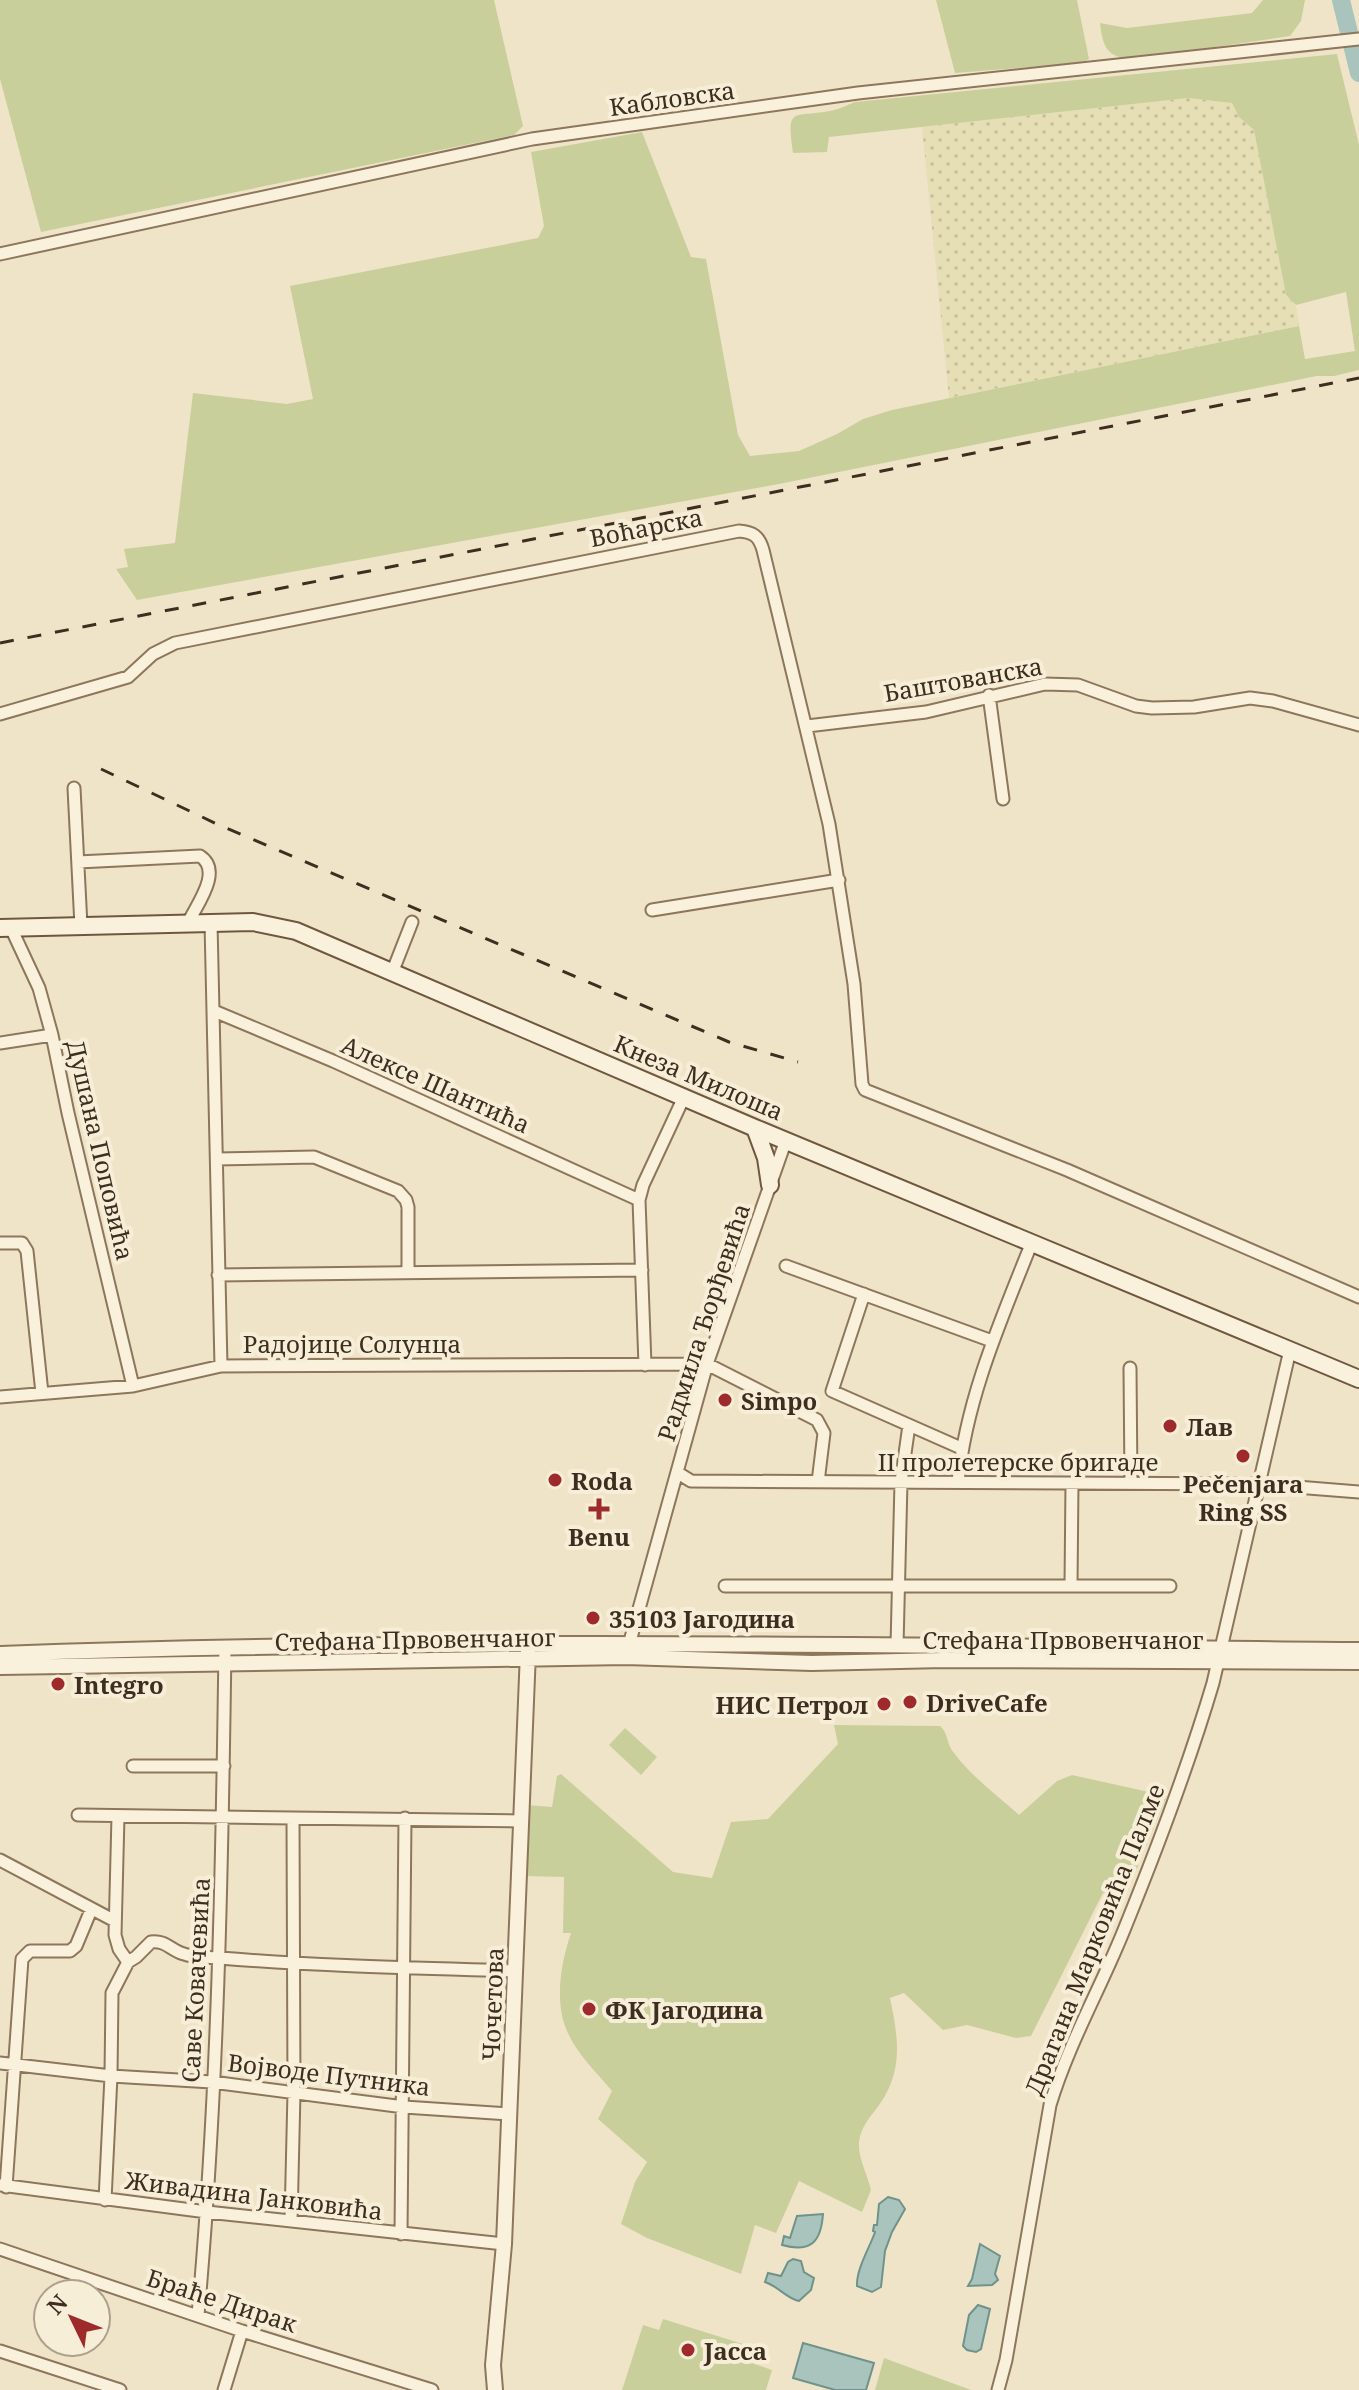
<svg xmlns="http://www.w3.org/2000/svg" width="1359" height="2390" viewBox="0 0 1359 2390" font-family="'Noto Serif',serif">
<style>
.farmland{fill:url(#farmland-dots)}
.green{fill:#c9cf9b}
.water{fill:#a9c4bc;stroke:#6f938a;stroke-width:2}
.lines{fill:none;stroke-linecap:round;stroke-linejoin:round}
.river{stroke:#a9c4bc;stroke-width:18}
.minor-casing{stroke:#8d765c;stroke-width:15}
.tertiary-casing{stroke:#8d765c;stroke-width:18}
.secondary-casing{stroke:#6f573f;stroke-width:20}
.minor{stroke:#faf1dc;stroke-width:11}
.tertiary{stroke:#faf1dc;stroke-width:14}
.secondary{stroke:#faf1dc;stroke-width:16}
.rail{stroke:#3d2e20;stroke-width:3;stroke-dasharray:14 14;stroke-linecap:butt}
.poi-dot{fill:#9e2a2b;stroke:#f7eed8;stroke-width:3}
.labels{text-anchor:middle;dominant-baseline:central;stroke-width:8;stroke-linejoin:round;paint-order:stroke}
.street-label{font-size:24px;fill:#3d2e20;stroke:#f7eed8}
.poi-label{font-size:24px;font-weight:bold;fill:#3d2e20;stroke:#f7eed8;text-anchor:start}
</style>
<defs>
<pattern id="farmland-dots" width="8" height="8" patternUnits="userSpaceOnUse" patternTransform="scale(2)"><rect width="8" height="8" fill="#e6deb5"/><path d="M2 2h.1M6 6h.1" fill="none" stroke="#c6bf9b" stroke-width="1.8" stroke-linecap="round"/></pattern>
</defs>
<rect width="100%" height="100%" fill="#f0e4c8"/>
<!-- farmland -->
<path class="farmland" d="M1188 98 1232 103 1239 117 1254 130 1286 295 1296 305 1299 326 949 398 922 127Z"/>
<!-- green -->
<path class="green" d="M0 0H494L523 126 514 135 41 232 0 79Z
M936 0H1077L1089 59 1082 63 955 73Z
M1263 0H1305L1301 21 1290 36 1134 59C1107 58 1103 48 1100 23L1127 28 1252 13Z
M1337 54 1359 145V370L1334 376H1317L779 484 137 600 116 569 128 567 124 549 175 543 193 393 287 404 313 399 290 286 538 238 544 226 531 152 642 132 691 257 706 259 738 435 750 456 799 451 837 434 863 419 892 410 1299 326 1305 359 1355 351 1346 292 1296 305 1286 295 1254 130 1239 117 1232 103 1188 98 829 137 827 152 793 153C786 105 793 118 829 111 838 110 847 105 855 102Z
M834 1725 940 1726C949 1734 946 1744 954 1753 972 1777 997 1795 1019 1815L1057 1781 1072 1775 1167 1796 1124 1900 1103 1893 1031 2036 1016 2038 967 2025 943 2030 904 1993 890 1998C897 2032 903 2062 886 2094 876 2113 858 2125 859 2148 860 2161 868 2177 871 2190L862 2212 799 2181 776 2233 755 2225 741 2274 647 2238 621 2224 635 2182 647 2162 598 2119 612 2091C597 2073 576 2053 567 2031 554 2002 561 1962 571 1933H563L564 1877 524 1876 526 1805 552 1807 557 1776 561 1774 673 1872 712 1878 731 1822 768 1819 838 1744Z
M625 1728 657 1757 641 1775 609 1745Z
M663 2319 743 2344 741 2355 753 2359 752 2363 772 2370 766 2390H622L643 2325 659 2330Z
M884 2358 971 2390H875Z"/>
<!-- water -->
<path class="water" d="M888 2197 899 2200 905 2209 892 2232 885 2251 881 2287 872 2292 857 2286C856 2269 871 2245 875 2232L873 2231 874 2225H877L879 2204Z
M823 2214C821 2242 811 2253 782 2245L784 2236 790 2238 797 2216Z
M980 2244 1000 2256 995 2274 998 2280 992 2285 968 2286 972 2279Z
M793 2259 801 2261 804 2272 814 2278 811 2290 799 2301C787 2299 778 2286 765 2282L768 2273 781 2276 788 2262Z
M978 2305 990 2309 981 2349 976 2352 967 2350 963 2346 969 2315Z
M803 2343 874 2363 866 2390H835L793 2378Z"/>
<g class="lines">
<!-- river -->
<path class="river" d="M1341 0 1359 73"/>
<defs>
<path id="minor" d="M0 254 532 139 858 93 1359 39
M989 695 1003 799
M0 714 128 677 153 654 175 643 739 531C753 532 759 536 763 550L829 824 854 984 862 1084 865 1090 1067 1170 1359 1297
M807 726 926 712 1045 684 1078 685 1136 706 1152 708 1194 707 1250 698 1273 701 1359 725
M74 788 81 926
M78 862 200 856C223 871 197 904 188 923
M652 910 839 880
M211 923 221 1366
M11 928 39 988 52 1035 68 1113 133 1386
M392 973 412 922
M214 1011 333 1061 639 1200
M0 1043 52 1035
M217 1159 314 1157 398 1191 406 1200 408 1207V1272
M0 1243H22L27 1251 42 1393
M786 1266 992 1341
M218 1275 642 1270
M864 1294 832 1391 961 1448
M645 1365 639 1200 643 1185 684 1097
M1130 1368 1131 1483
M0 1397 133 1386 221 1366 707 1364 817 1420 824 1433 818 1482
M678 1473 691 1481 1259 1484 1359 1492
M958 1482C966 1399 1001 1320 1032 1242
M725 1586H1170
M1071 1586 1072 1483
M897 1646 901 1482 909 1425
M627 1652 707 1364 786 1140
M133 1766H224
M78 1815 521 1821
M0 1860 115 1921
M128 1962 136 1957 151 1942C166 1940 170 1950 184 1954 194 1958 209 1957 220 1958 318 1966 417 1968 515 1971
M0 2063 111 2076 212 2082 404 2107 509 2114
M0 2185 207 2212 504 2244
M6 2187 22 1959 30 1951H70L76 1946 91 1910
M105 2200 111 2076 112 1993 128 1962 119 1949 115 1935 118 1816
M291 2221 294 2092 293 1818
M401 2234 405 1818
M0 2249 242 2331 432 2390
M198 2315C218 2093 222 1870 225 1647
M0 2351 120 2390
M224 2390 242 2331
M998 2390 1006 2360 1050 2105C1069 2042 1102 1986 1126 1925 1158 1846 1189 1764 1213 1683L1290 1350"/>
<path id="tertiary" d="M0 1654C453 1637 906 1646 1359 1650
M0 1667 626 1657 812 1663 944 1660 1359 1662
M495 2390 493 2365 504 2244 528 1652"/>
<path id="secondary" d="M0 928 253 922 296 931 755 1128 1359 1379
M755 1128 766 1158 770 1185"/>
</defs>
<!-- minor casing -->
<use href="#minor" class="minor-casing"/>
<!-- tertiary casing -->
<use href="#tertiary" class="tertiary-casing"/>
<!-- secondary casing -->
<use href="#secondary" class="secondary-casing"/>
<!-- minor -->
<use href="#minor" class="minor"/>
<!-- tertiary -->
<use href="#tertiary" class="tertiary"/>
<!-- secondary -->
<use href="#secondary" class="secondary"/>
<!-- rail -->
<path class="rail" d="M0 643 1359 378
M101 769 219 825 729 1042 798 1062"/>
</g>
<!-- markers -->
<g class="poi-dot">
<circle cx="725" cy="1400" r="8"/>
<circle cx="1170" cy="1426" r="8"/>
<circle cx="1243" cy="1456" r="8"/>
<circle cx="555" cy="1480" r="8"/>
<path d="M595 1497h8v8h8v8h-8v8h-8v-8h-8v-8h8z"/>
<circle cx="593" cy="1618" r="8"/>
<circle cx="58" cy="1684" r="8"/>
<circle cx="910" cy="1702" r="8"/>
<circle cx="884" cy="1704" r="8"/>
<circle cx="589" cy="2009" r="8"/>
<circle cx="688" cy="2350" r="8"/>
</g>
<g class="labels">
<!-- street labels -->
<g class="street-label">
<text transform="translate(672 98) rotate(-8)">Кабловска</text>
<text transform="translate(646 527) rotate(-11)">Воћарска</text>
<text transform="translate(963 679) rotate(-10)">Баштованска</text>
<text transform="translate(699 1077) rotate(23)">Кнеза Милоша</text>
<text transform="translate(436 1084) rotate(24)">Алексе Шантића</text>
<text transform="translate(101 1150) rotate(77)">Душана Поповића</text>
<text transform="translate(703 1322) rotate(-72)">Радмила Ђорђевића</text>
<text x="352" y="1343">Радојице Солунца</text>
<text x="1018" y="1461">II пролетерске бригаде</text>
<text transform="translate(415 1639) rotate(-1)">Стефана Првовенчаног</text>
<text x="1063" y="1639">Стефана Првовенчаног</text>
<text transform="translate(1094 1939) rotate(-68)">Драгана Марковића Палме</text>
<text transform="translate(195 1980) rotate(-87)">Саве Ковачевића</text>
<text transform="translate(492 2004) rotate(-88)">Чочетова</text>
<text transform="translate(329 2074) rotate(7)">Војводе Путника</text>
<text transform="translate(254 2195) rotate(7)">Живадина Јанковића</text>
<text transform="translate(222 2300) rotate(18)">Браће Дирак</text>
</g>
<!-- poi labels -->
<g class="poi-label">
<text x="741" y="1400">Simpo</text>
<text x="1186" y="1426">Лав</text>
<text x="571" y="1480">Roda</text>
<text x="1243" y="1483" text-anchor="middle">Pečenjara<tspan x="1243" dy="28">Ring SS</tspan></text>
<text x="599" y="1536" text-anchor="middle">Benu</text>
<text x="609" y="1618">35103 Јагодина</text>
<text x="74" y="1684">Integro</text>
<text x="926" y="1702">DriveCafe</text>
<text x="868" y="1704" text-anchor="end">НИС Петрол</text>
<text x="605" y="2009">ФК Јагодина</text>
<text x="704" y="2350">Јасса</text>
</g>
</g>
<!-- north arrow -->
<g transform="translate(72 2318) rotate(313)"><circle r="38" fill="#f7eed8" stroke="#ada18e" stroke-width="2"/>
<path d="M0-6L14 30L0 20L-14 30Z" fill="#9e2a2b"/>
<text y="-12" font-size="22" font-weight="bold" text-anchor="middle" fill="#3d2e20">N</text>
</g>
</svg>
